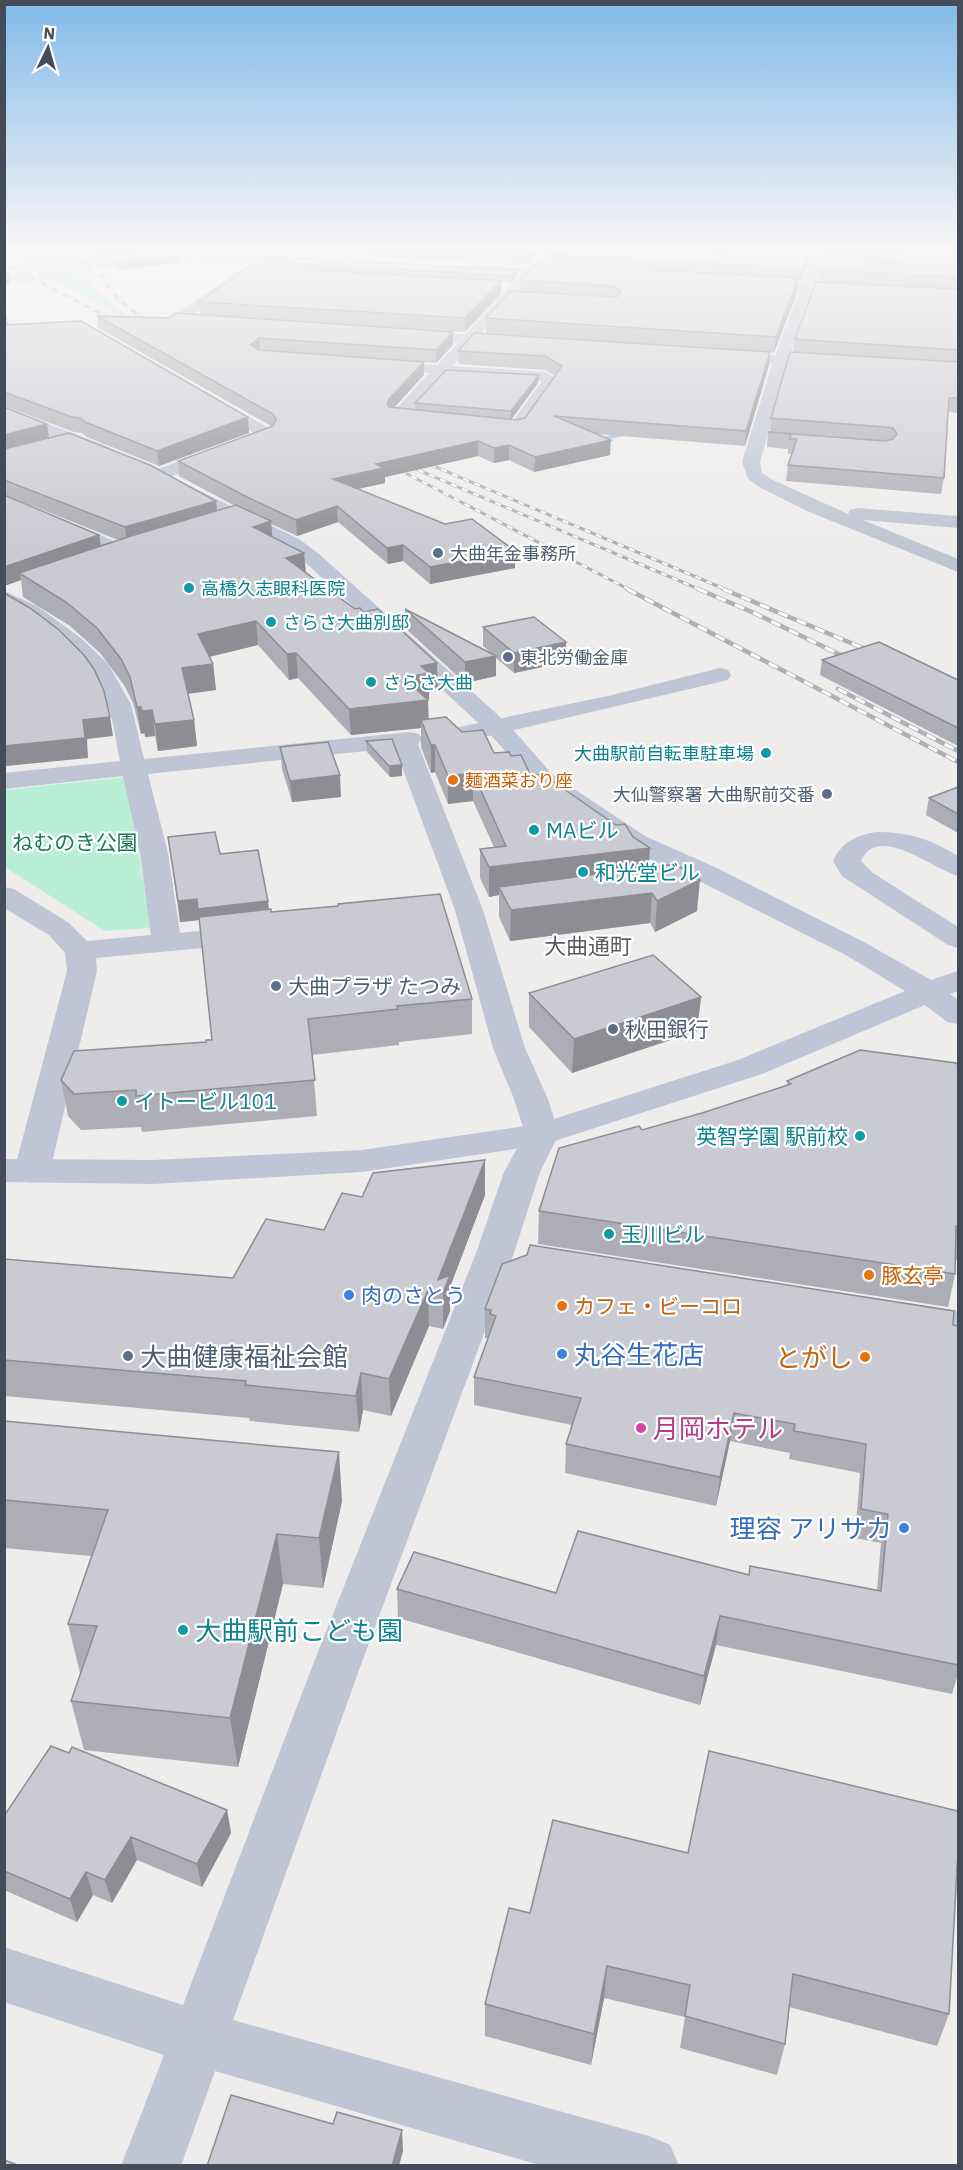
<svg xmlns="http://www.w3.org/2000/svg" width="963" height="2170" viewBox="0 0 963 2170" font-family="'IBM Plex Sans','Noto Sans JP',sans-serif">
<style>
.green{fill:#b9eed7}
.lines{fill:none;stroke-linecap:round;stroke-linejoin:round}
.stream{fill:#86c3eb;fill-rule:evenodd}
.secondary-tunnel{stroke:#cdcccf;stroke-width:14;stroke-dasharray:14 7;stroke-linecap:butt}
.street{fill:#bfc5d2;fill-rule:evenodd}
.secondary{fill:#bec5d6;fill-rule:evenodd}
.rail-far1-casing{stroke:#aeb0b7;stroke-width:3}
.rail-casing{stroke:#aeb0b7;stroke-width:4.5}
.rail-far1{stroke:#fff;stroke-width:2;stroke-dasharray:6;stroke-linecap:butt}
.rail{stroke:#fff;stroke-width:3;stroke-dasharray:10;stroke-linecap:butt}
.wall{fill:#adaeb5;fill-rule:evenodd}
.shaded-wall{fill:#8d8d93}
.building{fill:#c9cad2;stroke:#8d8d93;stroke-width:1.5}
.service-dot{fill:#5c6f8a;stroke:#fff;stroke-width:2}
.culture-dot{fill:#0f9aa8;stroke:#fff;stroke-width:2}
.food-dot{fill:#e8710a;stroke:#fff;stroke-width:2}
.shop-dot{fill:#3f7fe0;stroke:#fff;stroke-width:2}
.hotel-dot{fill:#d1479c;stroke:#fff;stroke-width:2}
.labels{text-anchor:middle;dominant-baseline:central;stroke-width:4.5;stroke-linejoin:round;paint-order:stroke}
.far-service-label{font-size:18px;fill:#4e5e75;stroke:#fff;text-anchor:start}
.far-culture-label{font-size:18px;fill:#0d838f;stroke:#fff;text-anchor:start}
.far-food-label{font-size:18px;fill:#c56008;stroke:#fff;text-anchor:start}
.culture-label{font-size:21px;fill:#0d838f;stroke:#fff;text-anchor:start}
.park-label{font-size:21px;fill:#17795a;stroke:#fff}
.service-label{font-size:21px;fill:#4e5e75;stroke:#fff;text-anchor:start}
.food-label{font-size:21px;fill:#c56008;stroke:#fff;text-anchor:start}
.shop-label{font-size:21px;fill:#366cbe;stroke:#fff;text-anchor:start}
.neighbourhood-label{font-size:22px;fill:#595b61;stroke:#fff}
.near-shop-label{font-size:26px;fill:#366cbe;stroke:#fff;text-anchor:start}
.near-service-label{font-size:26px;fill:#4e5e75;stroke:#fff;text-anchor:start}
.near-food-label{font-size:26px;fill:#c56008;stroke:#fff;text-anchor:end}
.near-hotel-label{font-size:26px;fill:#b23c85;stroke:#fff;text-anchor:start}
.near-culture-label{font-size:26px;fill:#0d838f;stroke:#fff;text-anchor:start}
</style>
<rect width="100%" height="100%" fill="#efecec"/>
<!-- green -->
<path class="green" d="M44 245H80C77 275 105 299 126 315L122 316 5 253Z
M126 777 151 928 105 931 5 867 4 790Z"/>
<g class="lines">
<!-- stream -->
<path class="stream" d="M633 431 635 434 591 442 588 440Z"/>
<!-- secondary-tunnel -->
<path class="secondary-tunnel" d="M17 277 102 264"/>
<!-- street -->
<path class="street" d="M7 245H22L23 247 17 251Z
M148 245H164L147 256H139L137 253Z
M277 245H291L191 316 219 320 221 323 219 326 173 322 171 319 173 316Z
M361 245H375L351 265H343L341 262 343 259Z
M549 245H562L480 335 519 339 521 342 519 345 473 344 453 366 545 372 559 380 523 431 483 429 475 424 483 419 512 422 542 381 445 374 410 413 438 416 440 420 438 424 432 425 391 420 389 417 391 414 429 373 381 370 373 365 376 362 437 365 458 343 409 339 404 338 402 335 404 332 465 334Z
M728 245 778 247 784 251 778 255 736 252 726 266H718L716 263Z
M817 245H829L790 356 831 358 839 363 831 368 787 365 760 462 762 473 773 480 848 514 850 510 857 508 958 516V528L863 520 958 559V572L807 511 761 488 748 479 742 462 772 364 724 360 717 356 724 352 775 355Z
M841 245 913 250 915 253 913 270 896 274 866 271 865 268 871 264 902 265 903 256 845 252 839 248Z
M208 395 273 430 275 434 273 438 165 479H153L150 475 153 471 254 433 202 403 200 400 202 397Z
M4 495 133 549 136 553 133 557H119L4 507Z
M4 591 37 606 81 638 108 664 131 704 144 759 410 732 419 734 422 739 418 744 483 910 525 1048 548 1099 559 1134 540 1172 514 1253 362 1662 233 2020 649 2136 670 2145 679 2166H543L215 2071 181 2166H121L164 2055 4 2002V1947L183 2005 314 1662 476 1253 504 1172 525 1134 514 1099 493 1048 455 910 395 748 148 774 168 853 180 933 246 926 256 929 261 935 256 941 246 944 96 958 97 971 50 1171 44 1179 32 1183 20 1179 14 1171 67 971 65 953 49 935 4 908V887L14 889 69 923 87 941 151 935 140 853 123 776 4 789V773L120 761C116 743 114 721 107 703 88 659 45 629 4 606Z
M720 668 728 670 731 675 728 680 484 737 464 740 455 738 452 733 455 728 464 726 608 696Z
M908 1303 958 1311V1339L894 1327 889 1317 894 1307Z"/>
<!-- secondary -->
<path class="secondary" d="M192 251 316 256 322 260 316 264 192 259 102 268 96 264 102 260Z
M472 265 573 271 579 275 573 279 467 272 466 269Z
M17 273 23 277 22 280 4 282V274Z
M754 281 858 286 865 290 858 294 749 288 747 285Z
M4 407 109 447 112 451 109 455H97L4 418Z
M177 480 299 539 319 554 508 724 553 775 645 836 719 869 864 942 931 980 958 971V991L950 994 958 1000V1024L947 1022 925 1005 762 1074 542 1145 362 1172 153 1184 4 1182V1159L153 1160 362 1150 538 1124 738 1060 905 991 844 954 699 881 625 848 535 785 490 734 305 562 285 547 171 489 168 485 171 481Z
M876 832C907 831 933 840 958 856V876C936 871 878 822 861 861L873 873 958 927V948L948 945 842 876 833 861C843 841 855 836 876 832Z"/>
<defs>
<path id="rail-far1" d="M93 245C96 285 123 306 155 326
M4 264 119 323
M419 460 727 590
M390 465 630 590
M418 470 701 590"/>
<path id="rail" d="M627 589 958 762
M698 589 752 612 855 662
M723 589 877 654
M838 689 958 751"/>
</defs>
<!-- rail-far1 casing -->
<use href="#rail-far1" class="rail-far1-casing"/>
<!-- rail casing -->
<use href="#rail" class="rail-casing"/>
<!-- rail-far1 -->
<use href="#rail-far1" class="rail-far1"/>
<!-- rail -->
<use href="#rail" class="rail"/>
</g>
<!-- wall -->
<path class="wall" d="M39 245H144L136 251 135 254 99 259 78 248Z
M157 245H273L265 250 235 249 158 252Z
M286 245H357L345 255 286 252Z
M365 245H546L528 265 365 256Z
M726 245 719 255 727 256 736 245H815L814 247H811L810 258 801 281H798L797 293 774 353 770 352 769 365 745 446 597 434 610 455 534 472 509 460 494 463 478 456 385 477V483L358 489 515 551V568L430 584 403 561 388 564 338 522 297 536 271 524 272 536 304 553 306 573 438 688 429 690V699H427L428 719 462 732 494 753 511 756 531 776 649 867 697 911 655 932 650 923 510 941 499 917V895L489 897 480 878V849L494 847 473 801 448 804 435 772 431 773 421 747V728L351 735 298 678 289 680 258 645 209 657 213 664 216 690 188 694 194 720 197 746 158 751 155 736 145 737V733L141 734 133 703 124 685 100 653 70 626 23 597 21 580 4 586V407L47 424 49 438 217 511 235 506 179 476 178 461 271 426 98 328 97 316 168 318 200 315 199 302 264 268V261L517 270V277L512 283 501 282V294L465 332 283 320 453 345 436 363 424 362V375L394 408 415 410V403L538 383 511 419 517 420 525 418 555 376 545 370 458 364V351L680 346 486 333V318L521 292V280L546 265V254ZM5 495 118 540 101 546Z
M902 245H958V413L948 412 944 478 941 494 786 481 788 465 792 454H788V449L767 447 768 432H770L771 418 793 353 795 339 819 282 820 270 826 259 827 253 901 251 900 263 845 261 898 264 915 260 917 253 914 248Z
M180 256V262L119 270 116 269 115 262Z
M4 312 8 325 249 433 159 466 87 437 82 433 74 432 4 406Z
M405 609 492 654 483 646V627L566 642V662L514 673 496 658V676L465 683 405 628Z
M822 660 958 680V746L820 675Z
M366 741 402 776 390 777 367 752Z
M280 747 341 797 292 802 282 769Z
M958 787V833L926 815 929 798Z
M168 837 220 854 268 901 269 910 271 912 472 999V1034L399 1042V1045L312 1055 317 1116 142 1132 141 1127 81 1130 68 1116 61 1080 206 1042 212 1040 199 920 180 922Z
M529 993 701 997 697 1031 572 1073 529 1027Z
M958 1065V1261L956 1260 955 1274 948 1307 538 1244 539 1211 702 1113 787 1085V1081Z
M485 1160V1195L450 1287V1311L443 1329 429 1326 391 1416 363 1410 359 1432 250 1421 249 1418 4 1396V1259L233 1278 324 1230 362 1197Z
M485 1309 958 1326V1674L952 1694 716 1645 700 1705 398 1618 397 1589 556 1593 749 1575 877 1590 881 1543 855 1538 860 1473 789 1459 790 1453 730 1441 716 1506 565 1473 566 1444 572 1425 474 1405V1377L488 1338H485Z
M4 1421 342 1501 323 1588 283 1584 238 1767 84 1750 71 1701 81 1673H80L68 1624 91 1556 4 1548Z
M69 1753 227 1810 231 1833 202 1887 137 1860 112 1903 93 1895 77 1922 4 1890V1816Z
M553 1820 949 2014 937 2046 789 2007 785 2044 777 2075 680 2048 685 2017 604 1998 591 2065 485 2036V2004L530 1913Z"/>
<!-- shaded-wall -->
<path class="shaded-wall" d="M113 245H144L136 251 135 254 99 259 97 247Z
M265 245H273L265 250Z
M344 245H357L345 255Z
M535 245H546L528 265V253Z
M718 245H726L714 262 715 250Z
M811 246 810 258 801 281 803 269Z
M180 256V262L119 270 118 264Z
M517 270V277L512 283V276Z
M8 272 10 284 4 285V273Z
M798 278 797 293 774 353 776 337Z
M501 281V294L465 332V318Z
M6 312 8 326 4 327V313Z
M453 332V345L436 363V350Z
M259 338 260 351 250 345Z
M770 352 769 365 745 446 746 431Z
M424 362V375L389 413 387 404 389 399Z
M539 375 538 383 511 420V411Z
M248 417 249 433 159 466 157 451Z
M47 424 49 439 4 451V435Z
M611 440 610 455 534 472 535 457Z
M478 441V456L385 477V483L334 494 333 479 376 464Z
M509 445V460L494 463V448Z
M216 501 218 517 127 544 125 527Z
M337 506 338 522 297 536 296 520Z
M271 521 273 544 253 527Z
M99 535 102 552 19 573 21 580 4 586V567Z
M403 545V561L388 564 387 548Z
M515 551V568L430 584V567Z
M304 553 306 576 286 558Z
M256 621 258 645 200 659 198 634Z
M566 642V662L514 673V653Z
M296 653 298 678 289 680 287 654Z
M496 656V676L465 683V662Z
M437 663 438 688 429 690V699L413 702 428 700 429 727 421 720V728L351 735 349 709 404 678 421 666Z
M213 664 216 690 185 694 182 668Z
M137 707H141L145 733 141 734Z
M152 710 155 736 145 737 142 711Z
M110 717 113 736 87 739 88 758 6 766 4 759V746L83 720Z
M194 720 197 746 158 751 155 724Z
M431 745H435V772L431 773Z
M402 765V776L390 777 389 766Z
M473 773V801L448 804V776Z
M340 775 341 797 292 802 290 781Z
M650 848 648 877 499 887V895L489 897V867Z
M700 880 697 911 655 932 657 901Z
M652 893 650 923 510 941 511 910Z
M197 899 268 901 270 922 200 920 180 922 178 901Z
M701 997 697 1031 572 1073 574 1039Z
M485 1160V1195L450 1287V1311L443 1329V1293L438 1280Z
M428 1290 429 1326 391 1416 389 1379Z
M361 1373 363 1410 359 1432 356 1396Z
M734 1413 730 1441 716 1506 720 1477Z
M339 1452 342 1501 323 1588 319 1538Z
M277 1534 283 1584 238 1767 230 1718Z
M720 1616 716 1645 700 1705 704 1676Z
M227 1810 231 1833 202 1887 197 1864Z
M131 1837 137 1860 112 1903 105 1880Z
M86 1872 93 1895 77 1922 70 1899Z
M607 1966 604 1998 591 2065 594 2034Z
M402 2130 403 2151 399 2166H392Z"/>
<!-- building -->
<path class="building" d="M93 245H113L97 247Z
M381 245H535L528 253Z
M555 245H718L715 250 717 255 727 256 736 245 811 246 803 269 546 254Z
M918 245H958V277L820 270 824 259 898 264 915 260Z
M829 247 901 251V256L827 253Z
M180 256 118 264 115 262Z
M270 257 517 270 512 276 264 261Z
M536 264 798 278 776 337 486 318 510 291 617 297 621 292 612 286 521 280Z
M248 267 501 281 465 318 199 302Z
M816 282 958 289V350L795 339Z
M176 313 453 332 436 350 259 338 250 345 259 350 424 362 389 399 387 404 389 407 517 420 525 418 562 366 545 356 458 351 474 333 770 352 746 431 554 416 611 440 535 457 509 445 494 448 478 441 376 464 384 468 333 479 445 524 472 519 515 551 430 567 403 545 387 548 337 506 296 520 247 497 178 461 273 426 276 419 273 414 97 316 168 318Z
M81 321 248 417 157 451 85 422 80 418 72 417 4 392V325Z
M790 352 958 362V398H949L944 478 788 465 797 439H790L791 434 768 432 885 441 893 439 897 434 893 428 885 427 771 418Z
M446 370 539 375 511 411 415 403Z
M4 407 47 424 4 435Z
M69 433 150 465 216 501 125 527 4 480V449Z
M4 495 99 535 4 567Z
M236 505 271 521 253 527 304 553 286 558 355 609 360 608 363 612 378 609 437 663 421 666 429 673 404 678 428 700 349 709 296 653 287 654 256 621 198 634 213 664 182 668 194 720 155 724 152 710 142 711 141 707H137L130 677 121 659 97 628 66 602 19 573 131 536Z
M4 593 30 608 59 630 84 655 94 669 104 691 110 717 83 720 85 738 4 746Z
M405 609 496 656 465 662Z
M534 617 566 642 514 653 483 627Z
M879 642 958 680V728L822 660Z
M446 717 462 732 483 730 494 753 509 752 511 756 521 755 531 776 542 774 616 825 625 824 633 837 650 848 489 867 480 849 506 846 473 773 448 776 435 745H431L421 720Z
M392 739 402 765 389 766 366 741Z
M328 742 340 775 290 781 280 747Z
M958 787V814L929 798Z
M215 832 220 854 258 850 268 901 198 909 197 899 178 901 168 837Z
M675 864 700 880 657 901 652 893 511 910 499 887Z
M440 894 472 999 397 1006 398 1009 308 1019 315 1080 136 1096V1090L74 1094 61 1080 74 1051 206 1042V1040H212L199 917 271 909V912L338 906V904Z
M653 955 701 997 574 1039 529 993Z
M860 1050 956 1063 958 1065V1227L956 1226 955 1274 539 1211 559 1148 639 1126 642 1130 702 1113 791 1084 787 1081Z
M485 1160 438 1280 450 1275 443 1293 428 1290 389 1379 361 1373 356 1396 245 1385 246 1381 4 1360V1259L233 1278 266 1219 324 1230 342 1193 362 1197 373 1173Z
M530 1245 954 1311 953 1325 958 1326V1665L720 1616 704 1676 397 1589 414 1552 556 1593 578 1531 749 1575 750 1566 881 1591 888 1514 861 1509 866 1444 794 1431 795 1424 734 1413 720 1477 566 1444 581 1398 474 1377 496 1316 490 1314 491 1310 485 1309 502 1264 527 1255Z
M4 1421 339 1452 319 1538 277 1534 230 1718 71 1701 97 1626 68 1624 108 1510 4 1500Z
M51 1746 69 1753 72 1747 227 1810 197 1864 131 1837 105 1880 86 1872 70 1899 4 1871V1816Z
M709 1751 958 1811V1851L949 2014 793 1974 785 2044 685 2016 690 1985 607 1966 594 2034 485 2004 509 1908 530 1913 553 1820 688 1853Z
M231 2095 333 2124 337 2112 402 2130 392 2166H207Z
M4 2160 20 2166H4Z"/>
<!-- sky -->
<linearGradient id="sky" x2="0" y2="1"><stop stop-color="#81bae9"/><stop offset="0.45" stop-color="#f8f6f6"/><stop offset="1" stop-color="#f8f6f6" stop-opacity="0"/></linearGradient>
<rect width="963" height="549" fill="url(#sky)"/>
<!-- markers -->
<g class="service-dot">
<circle cx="438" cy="553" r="6"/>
<circle cx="508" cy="657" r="6"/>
<circle cx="827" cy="794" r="6"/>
<circle cx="276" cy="986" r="6"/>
<circle cx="613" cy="1029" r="6"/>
<circle cx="128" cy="1356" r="6"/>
</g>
<g class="culture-dot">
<circle cx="189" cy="588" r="6"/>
<circle cx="271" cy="622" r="6"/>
<circle cx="371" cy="682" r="6"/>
<circle cx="766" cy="753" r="6"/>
<circle cx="534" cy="830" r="6"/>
<circle cx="583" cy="872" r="6"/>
<circle cx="122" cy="1101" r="6"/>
<circle cx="860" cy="1136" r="6"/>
<circle cx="609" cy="1234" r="6"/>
<circle cx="183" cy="1630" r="6"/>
</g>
<g class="food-dot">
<circle cx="453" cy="780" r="6"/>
<circle cx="869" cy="1275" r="6"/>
<circle cx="562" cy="1306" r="6"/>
<circle cx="865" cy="1357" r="6"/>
</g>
<g class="shop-dot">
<circle cx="349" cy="1295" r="6"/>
<circle cx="562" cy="1354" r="6"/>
<circle cx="904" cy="1528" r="6"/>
</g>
<circle class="hotel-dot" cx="641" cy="1428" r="6"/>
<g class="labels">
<!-- far-service labels -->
<g class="far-service-label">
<text x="450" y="553">大曲年金事務所</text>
<text x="520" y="657">東北労働金庫</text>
<text x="815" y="794" text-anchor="end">大仙警察署 大曲駅前交番</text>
</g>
<!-- far-culture labels -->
<g class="far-culture-label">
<text x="201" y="588">高橋久志眼科医院</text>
<text x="283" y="622">さらさ大曲別邸</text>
<text x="383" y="682">さらさ大曲</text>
<text x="754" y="753" text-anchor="end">大曲駅前自転車駐車場</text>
</g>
<!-- far-food labels -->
<g class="far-food-label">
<text x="465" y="780">麺酒菜おり座</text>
</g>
<!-- culture labels -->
<g class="culture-label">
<text x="546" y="830">MAビル</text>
<text x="595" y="872">和光堂ビル</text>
<text x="134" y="1101">イトービル101</text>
<text x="848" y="1136" text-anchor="end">英智学園 駅前校</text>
<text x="621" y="1234">玉川ビル</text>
</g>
<!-- park labels -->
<g class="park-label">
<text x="75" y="842">ねむのき公園</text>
</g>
<!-- service labels -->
<g class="service-label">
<text x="288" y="986">大曲プラザ たつみ</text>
<text x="625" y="1029">秋田銀行</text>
</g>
<!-- food labels -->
<g class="food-label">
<text x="881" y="1275">豚玄亭</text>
<text x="574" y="1306">カフェ・ビーコロ</text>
</g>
<!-- shop labels -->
<g class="shop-label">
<text x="361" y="1295">肉のさとう</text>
</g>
<!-- neighbourhood labels -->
<g class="neighbourhood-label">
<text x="588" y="945">大曲通町</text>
</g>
<!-- near-shop labels -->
<g class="near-shop-label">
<text x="574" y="1354">丸谷生花店</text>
<text x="892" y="1528" text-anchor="end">理容 アリサカ</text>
</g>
<!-- near-service labels -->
<g class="near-service-label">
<text x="140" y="1356">大曲健康福祉会館</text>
</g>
<!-- near-food labels -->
<g class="near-food-label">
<text x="853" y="1357">とがし</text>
</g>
<!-- near-hotel labels -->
<g class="near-hotel-label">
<text x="653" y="1428">月岡ホテル</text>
</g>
<!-- near-culture labels -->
<g class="near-culture-label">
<text x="195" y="1630">大曲駅前こども園</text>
</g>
</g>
<!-- border -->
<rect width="963" height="2170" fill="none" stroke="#454c59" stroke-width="12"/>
<!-- north arrow -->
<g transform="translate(48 48) rotate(5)" stroke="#ffffff" stroke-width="4.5" paint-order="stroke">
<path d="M0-4.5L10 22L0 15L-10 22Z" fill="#454c59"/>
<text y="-9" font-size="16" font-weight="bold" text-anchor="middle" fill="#454c59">N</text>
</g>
</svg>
